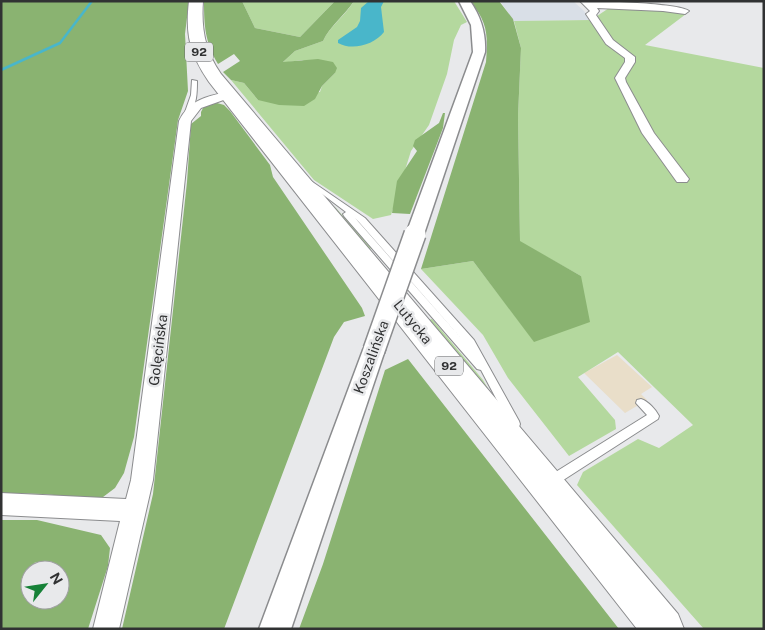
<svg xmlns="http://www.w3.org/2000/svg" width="765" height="630" viewBox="0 0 765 630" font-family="'Public Sans',sans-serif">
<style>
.built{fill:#d9dfe7}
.industrial{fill:#e9dec9}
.green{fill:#b4d89e}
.forest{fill:#8ab371;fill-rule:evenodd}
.water{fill:#49b6ca}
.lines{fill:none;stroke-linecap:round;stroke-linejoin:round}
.stream{stroke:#49b6ca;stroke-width:2.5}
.service-casing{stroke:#8b8c8e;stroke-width:2}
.minor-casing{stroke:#8b8c8e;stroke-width:2}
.tertiary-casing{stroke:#8b8c8e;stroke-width:3}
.primary-casing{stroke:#8b8c8e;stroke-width:2}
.service{fill:#fff;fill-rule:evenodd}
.minor{fill:#fff;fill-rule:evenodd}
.tertiary{fill:#fff;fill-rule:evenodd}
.primary{fill:#fff;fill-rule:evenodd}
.tertiary-bridge-casing{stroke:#8b8c8e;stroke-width:24;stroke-linecap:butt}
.tertiary-bridge{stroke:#fff;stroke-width:21}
.labels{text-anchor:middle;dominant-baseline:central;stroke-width:5;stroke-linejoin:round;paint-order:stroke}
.shield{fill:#e8e9eb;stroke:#68696a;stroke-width:1}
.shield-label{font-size:12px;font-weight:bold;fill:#313233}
.street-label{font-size:14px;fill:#313233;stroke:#e8e9eb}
</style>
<rect width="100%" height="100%" fill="#e8e9eb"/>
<!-- built -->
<path class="built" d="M500 1H573L583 10 591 20 514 21Z"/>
<!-- industrial -->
<path class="industrial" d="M617 355 652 387 641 394 647 400 625 413 584 373Z"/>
<!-- green -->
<path class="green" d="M242 1H335L300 37 255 28Z
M354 1H454L467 22 461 25 454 40 447 74 429 125 411 151 391 215 373 219 314 180 231 80 244 83 258 100 320 92 322 86 335 73 302 60 282 63 295 51 323 41C330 26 345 16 354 1Z
M609 8 657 10 686 14 645 45 764 68V629H704L577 485 583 472 638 439 659 448 693 425 618 352 578 377 615 420 616 429 569 456 508 378 483 335 421 269 473 261 534 341 581 276 520 242 518 116 521 48 514 21 591 20Z
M322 197 336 208 371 248 369 250 428 320 432 319 483 380 494 399Z"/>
<!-- forest -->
<path class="forest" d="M1 1H189L185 34 188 91 178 120 134 437 124 473 115 488 103 497 87 498 43 494 1 493Z
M204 1H242L255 28 300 37 335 1H354C344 16 330 26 323 41L295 51 283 62 318 59 333 62 337 68 335 73 322 86 315 99 304 106 279 105 258 100 244 83 231 80 223 72 240 61 234 54 218 64C205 42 204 26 204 1Z
M470 1H499L513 19 521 48 518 116 520 241 581 276 590 322 534 342 473 261 421 269 486 62C488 36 488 22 470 1Z
M217 103 224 105 230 111 270 165 273 177 362 308 365 316 344 322 334 337 224 629H122L153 494 187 182 191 124 201 116V112L204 106Z
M443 113H445L443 128 410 214 392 213 397 181 417 151 413 146 415 140 439 123Z
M408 359 619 629H299L323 564 385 370Z
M1 520H37L101 535 110 548 108 566 88 629H1ZM30 570H60V600H30Z"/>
<!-- water -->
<path class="water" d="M369 1H384L381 7 384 32C374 45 352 51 338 43V40L357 27 360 21 361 8Z"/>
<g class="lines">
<!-- stream -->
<path class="stream" d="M1 70 60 43 92 1"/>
<defs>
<path id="service" d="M192 80 197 81C197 92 197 107 188 114L185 112 191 95Z
M311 181 365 218 474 340 519 421 520 424 519 427 515 428 511 427 481 370 477 369 344 216 343 214 346 212 309 184V182ZM355 218 359 222 468 346Z
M641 399C648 401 656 410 659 416L658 419 554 486 550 487 546 486 544 482 546 478 647 415 636 403 637 400Z"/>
<path id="minor" d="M580 1C597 1 679 3 689 11L685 14 663 11 597 8 599 11 596 15 613 40 635 57V62L625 78 626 82 654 133 689 179 687 182H677L642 133 615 78 625 62V58L606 44 586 14 590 11Z
M228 92 232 93 234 95 232 97 201 108 191 121 153 480 119 629H93L120 521 1 515V493L126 499 131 480 179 121C189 100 207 96 228 92Z"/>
<path id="tertiary" d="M459 1H470C481 17 486 33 485 52L424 234 422 238 415 240 408 238 406 234 473 52 471 25Z
M374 341 382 344 385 350 291 629H259L363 350 366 344Z"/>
<path id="primary" d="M189 1H203C201 29 205 51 221 74L678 614 684 629H637L209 82C190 54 185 35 189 1Z"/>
</defs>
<!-- service casing -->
<use href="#service" class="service-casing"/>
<!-- minor casing -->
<use href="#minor" class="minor-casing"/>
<!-- tertiary casing -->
<use href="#tertiary" class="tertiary-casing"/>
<!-- primary casing -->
<use href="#primary" class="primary-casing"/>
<!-- service -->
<use href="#service" class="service"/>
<!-- minor -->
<use href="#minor" class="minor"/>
<!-- tertiary -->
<use href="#tertiary" class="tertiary"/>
<!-- primary -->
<use href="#primary" class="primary"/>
<defs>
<path id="tertiary-bridge" d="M374 350 415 234"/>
</defs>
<!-- tertiary-bridge casing -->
<use href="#tertiary-bridge" class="tertiary-bridge-casing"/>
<!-- tertiary-bridge -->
<use href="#tertiary-bridge" class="tertiary-bridge"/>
</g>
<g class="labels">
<!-- shield labels -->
<g class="shield">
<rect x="185" y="42.5" width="28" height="19" rx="4"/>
<rect x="435" y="356.5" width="28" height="19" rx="4"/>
</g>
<g class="shield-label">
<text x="199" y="52">92</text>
<text x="449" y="366">92</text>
</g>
<!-- street labels -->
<g class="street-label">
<text transform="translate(413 322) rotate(51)">Lutycka</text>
<text transform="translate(158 350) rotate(-83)">Golęcińska</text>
<text transform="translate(371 357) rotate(-70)">Koszalińska</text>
</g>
</g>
<!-- border -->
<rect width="765" height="630" fill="none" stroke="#313233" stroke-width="5"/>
<!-- north arrow -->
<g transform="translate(45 585) rotate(60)"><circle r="24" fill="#e8e9eb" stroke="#9fa0a1"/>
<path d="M0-4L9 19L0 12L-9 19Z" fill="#168137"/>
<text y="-8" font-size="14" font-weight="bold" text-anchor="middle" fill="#313233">N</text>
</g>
</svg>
